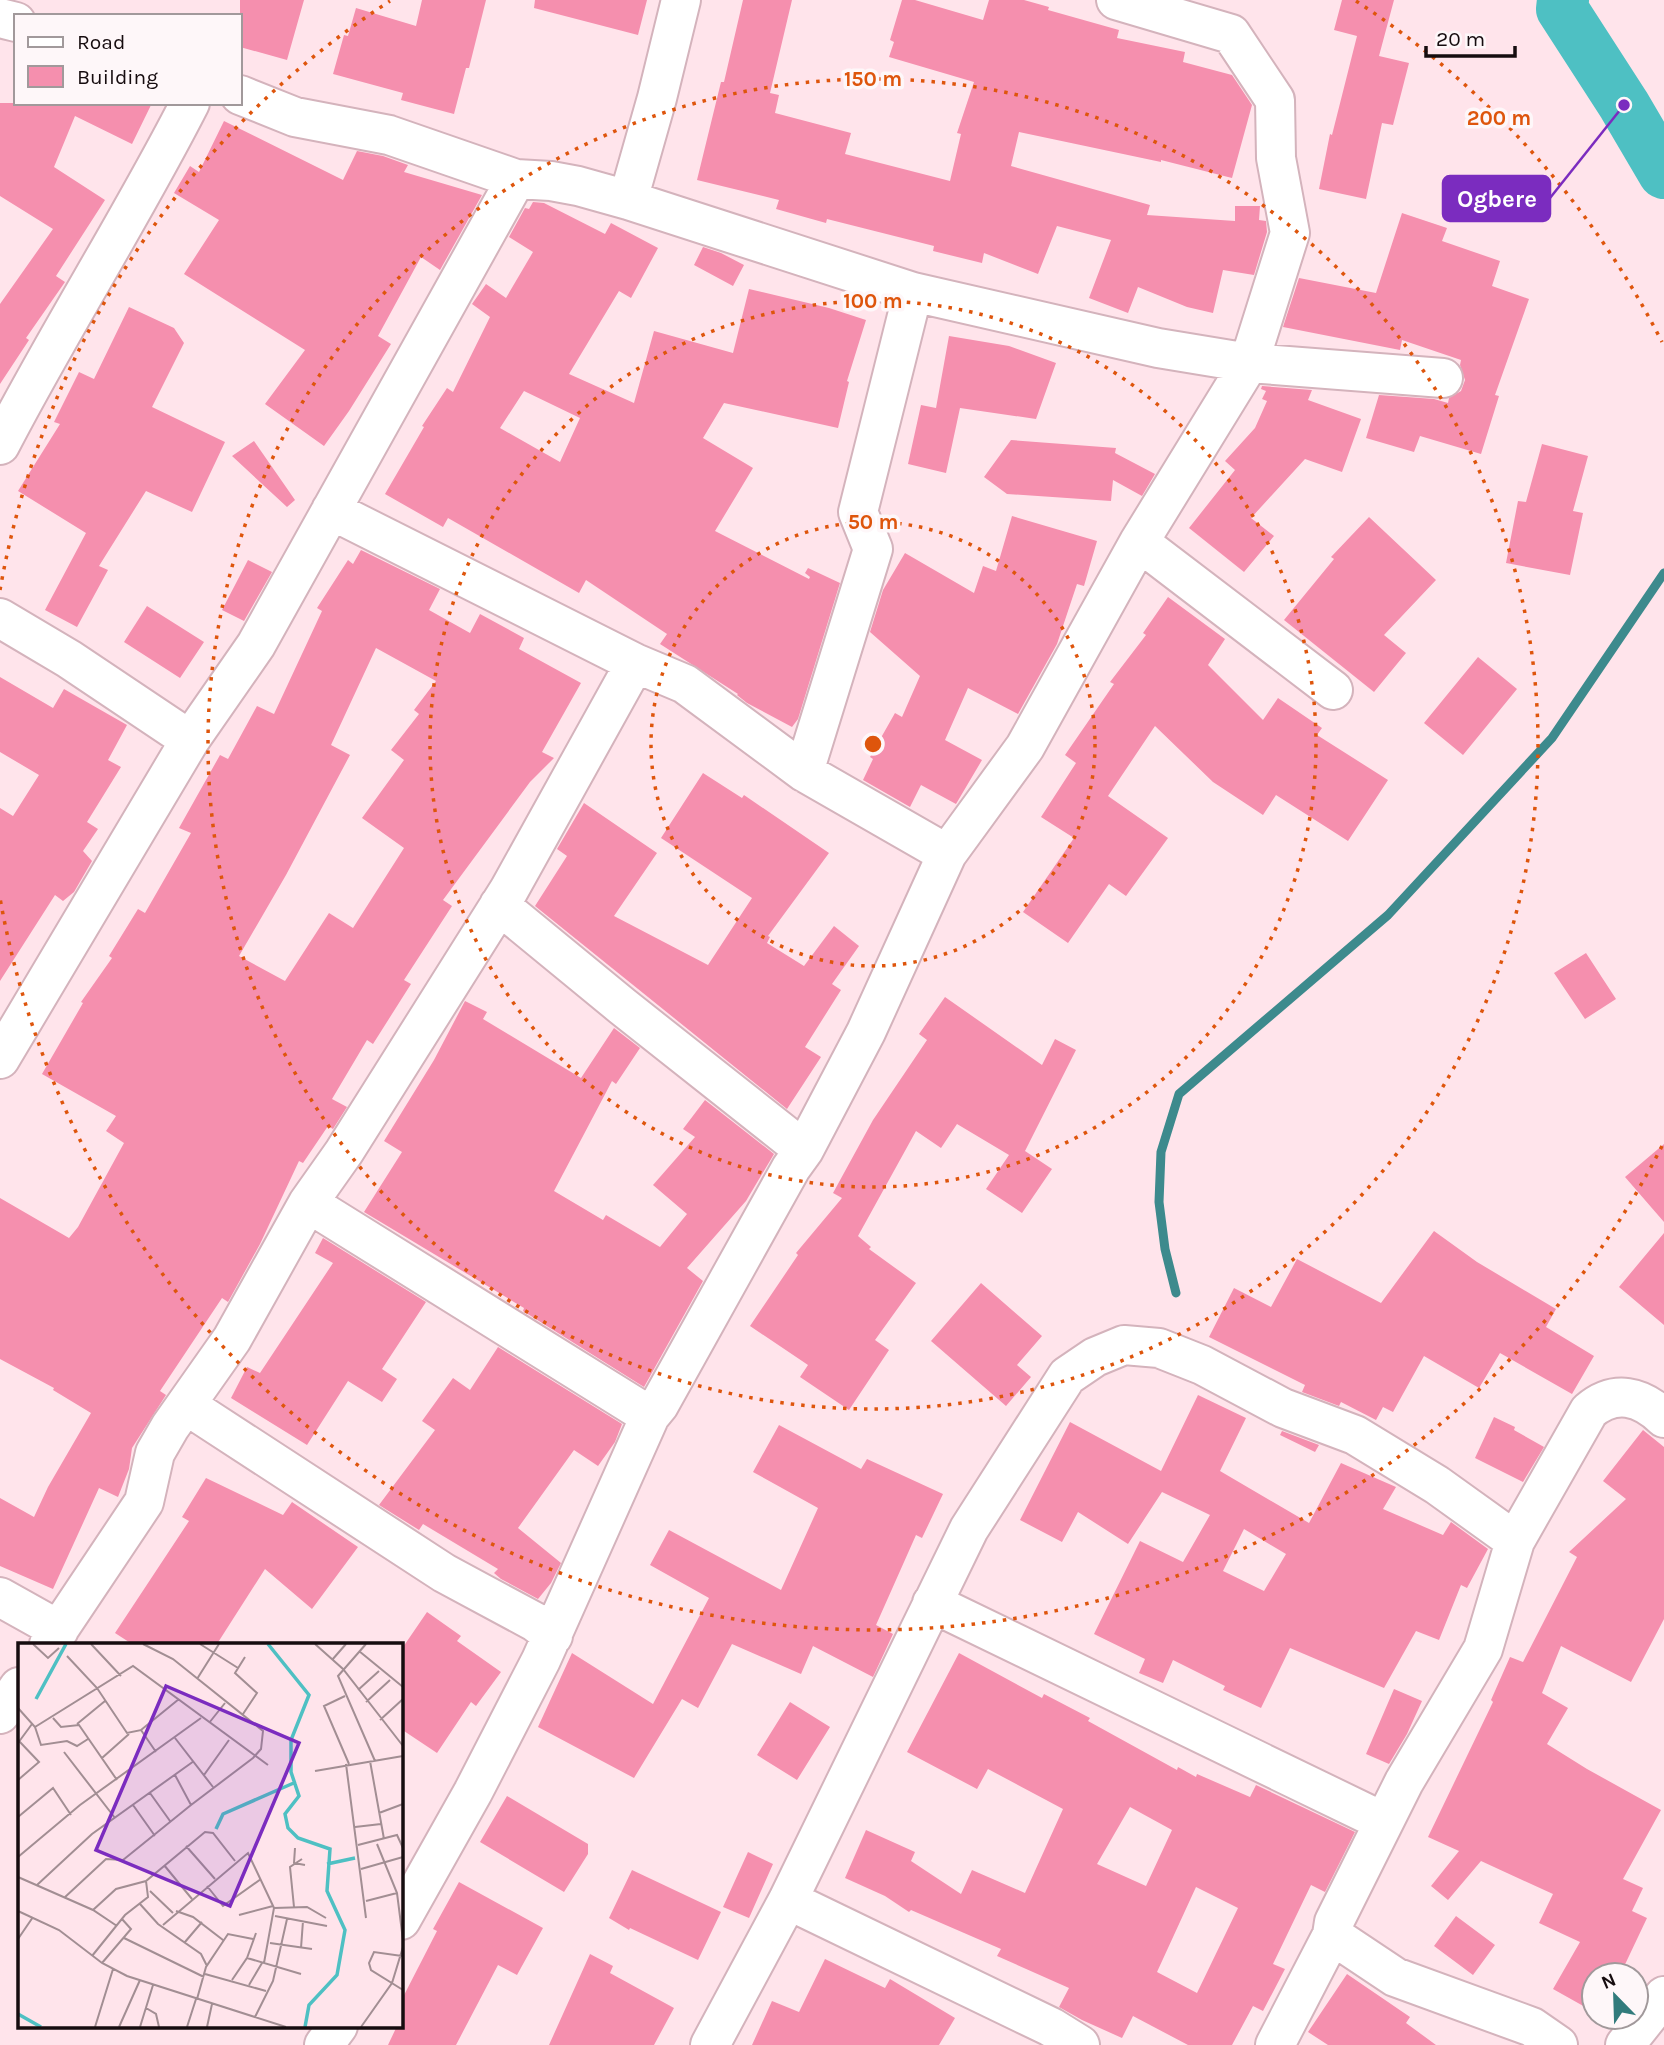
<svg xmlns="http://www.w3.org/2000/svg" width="1664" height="2045" viewBox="0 0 1664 2045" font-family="Karla,sans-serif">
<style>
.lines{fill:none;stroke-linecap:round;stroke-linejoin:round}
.stream{stroke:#3d8a8d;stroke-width:9}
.river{stroke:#4ec0c3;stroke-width:52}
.building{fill:#f58fae;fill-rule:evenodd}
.minor-casing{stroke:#d4b3bc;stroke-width:42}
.minor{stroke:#fff;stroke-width:38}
.ring{fill:none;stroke:#de550c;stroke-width:3.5;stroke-dasharray:3.5 7}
.inset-river{fill:none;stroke:#4ec0c3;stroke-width:3.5}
.inset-road{fill:none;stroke:#a28e93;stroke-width:2}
.view{fill:#7b2cbf;fill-opacity:0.15;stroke:#7b2cbf;stroke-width:3.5}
.inset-edge{fill:none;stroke:#160c0f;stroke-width:3.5}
.centre{fill:#de550c;stroke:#fef7f9;stroke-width:3.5}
.ring-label{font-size:21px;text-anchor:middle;font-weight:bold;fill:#de550c;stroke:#fef7f9;stroke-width:7;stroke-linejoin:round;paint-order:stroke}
.leader{fill:none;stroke:#7b2cbf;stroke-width:2.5}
.callout-dot{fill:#7b2cbf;stroke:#fef7f9;stroke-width:2.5}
.callout{fill:#7b2cbf;stroke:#7b2cbf;stroke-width:2.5}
.callout-label{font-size:24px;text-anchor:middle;font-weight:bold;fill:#fff}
</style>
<rect width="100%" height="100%" fill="#ffe4eb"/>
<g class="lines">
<!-- stream -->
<path class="stream" d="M1176 1293 1165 1249 1159 1202 1161 1152 1179 1094 1388 915 1552 738 1664 573"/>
<!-- river -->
<path class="river" d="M1563 0 1562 9 1624 105 1664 173"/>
</g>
<!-- building -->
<path class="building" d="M240 0H304L287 60 240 47Z
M422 0H486L469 68H466L454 114 401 100 403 93 333 74 344 35 348 36 356 8 416 26Z
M535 0H647L638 35 534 8Z
M743 0H792L770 93 779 95 775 113 851 133 845 154 950 181 961 134 957 133 974 82 889 57 894 42 890 40 902 0H915L983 20 989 0H1024L1049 7 1048 10 1119 30 1117 38 1185 52 1183 62 1232 75 1252 105 1232 178 1161 160V162L1019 132 1011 166 1150 205 1147 215 1235 221V206H1260L1259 220 1266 221 1267 232 1254 275 1223 270 1213 313 1187 307 1138 287 1128 313 1089 298 1111 240 1057 226 1038 274 984 253 982 263 933 251 934 246 827 219 826 223 776 209 779 200 697 180 721 82H724Z
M1342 0H1394L1379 56 1409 63 1393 125 1382 123 1366 199 1319 189 1330 134 1332 135 1357 36 1334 30Z
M0 103H152L132 144 75 116 54 167 105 200 56 276 65 282 26 338 29 340 0 384V304L53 229 0 196Z
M224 121 343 180 357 151 383 156 408 165 404 172 482 195 440 270 421 257 378 336 391 344 349 411 324 446 265 404 305 350 184 274 219 220 174 193 190 166 199 172Z
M533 202 544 203 605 234 611 223 658 248 631 298 619 291 569 374 634 403 654 331 733 353 749 289 829 308 866 320 847 381 849 382 838 428 724 403 703 438 753 468 715 531 809 579 810 577 805 573 808 568 840 583 798 719 792 727 747 703 737 695 738 694 660 644 667 634 586 580 579 593 448 518 443 527 385 494 424 427 422 426 447 388 453 392 490 317 472 304 486 284 506 298 533 252 509 237 525 208 529 209ZM524 391 580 418 560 462 500 428Z
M1402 213 1447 228 1442 241 1500 261 1492 286 1529 299 1495 395 1499 396 1481 454 1420 436 1414 452 1366 438 1379 395 1434 399 1448 403 1449 398 1461 391 1465 380 1460 365 1461 360 1402 340 1400 350 1283 327 1299 278 1376 293Z
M703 247 721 253 744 265 733 286 694 265Z
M129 307 174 328 184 343 152 407 225 442 192 512 146 491 99 566 108 570 77 627 45 610 86 533 18 491 60 424 54 422 79 372 94 379Z
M949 336 1009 346 1056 363 1036 419 960 408 946 473 908 464 921 405 936 408Z
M1262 386 1312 390 1308 400 1361 419 1342 472 1305 459 1251 518 1274 536 1244 572 1189 528 1235 470 1225 461 1255 428 1267 401 1262 399 1266 391 1261 389Z
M1011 440 1116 448 1115 453 1155 474 1142 496 1113 480 1111 501 1007 494 984 477Z
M254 441 295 500 287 507 232 456Z
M1542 444 1588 456 1573 511 1583 513 1570 575 1506 563 1518 501 1526 502Z
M1012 516 1097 541 1084 586 1077 584 1057 644 1018 714 968 688 945 740 982 760 956 804 921 785 910 807 863 780 873 759 870 757 895 713 902 717 920 676 870 632 883 590 905 553 974 593 983 566 996 571Z
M1369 517 1436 580 1384 635 1406 653 1374 692 1284 620 1334 559 1331 557Z
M361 550 440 589 429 610 470 633 480 614 524 638 519 649 581 683 542 752 554 758 530 782 443 900 452 906 404 980 411 984 373 1044 367 1040 332 1099 347 1107 333 1129 328 1126 303 1163 299 1161 260 1244 228 1302 222 1298 160 1391 166 1395 132 1448 129 1469 118 1497 99 1488 53 1589 0 1566V1498L34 1517 48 1487 91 1413 53 1390 54 1388 0 1359V1198L69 1238 78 1227 124 1143 106 1131 116 1116 42 1074 83 1003 81 1002 112 958 109 956 138 909 145 913 191 833 179 828 220 755 228 759 257 706 274 714 322 611 317 608 348 560 353 564ZM376 648 436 681 414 710 419 714 391 750 404 760 362 818 404 848 353 928 329 913 285 981 239 956 286 875 350 755 331 745Z
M248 560 272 572 244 621 222 610Z
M1168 597 1225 639 1208 665 1263 720 1278 698 1322 728 1317 735 1388 780 1348 841 1276 795 1263 815 1213 782 1155 726 1108 796 1168 838 1126 896 1109 884 1068 943 1023 912 1074 838 1041 817 1076 763 1065 755 1114 684 1110 682 1146 635 1143 633Z
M147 606 204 642 180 678 124 642Z
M1478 657 1517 689 1463 755 1424 723Z
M0 677 53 708 64 689 127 725 108 760 121 767 87 822 98 829 83 851 92 861 74 892 63 901 55 895 0 981V808L13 816 39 775 0 752Z
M703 773 742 798 744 795 829 853 768 936 770 937 767 943 804 966 834 926 859 946 832 984 841 990 805 1047 821 1057 787 1109 535 906 567 856 557 849 584 803 657 853 614 916 708 965 752 898 661 838Z
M1586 953 1616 999 1585 1019 1554 973Z
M945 997 1042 1065 1055 1039 1076 1050 1025 1151 1052 1169 1022 1213 986 1189 1009 1155 957 1124 941 1148 916 1131 858 1236 871 1247 869 1249 916 1283 875 1340 889 1350 849 1410 800 1377 808 1365 750 1326 798 1255 796 1253 842 1198 833 1193 873 1120 927 1040 919 1034Z
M465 1001 487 1012 483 1019 581 1078 614 1028 640 1048 616 1084 612 1081 554 1191 603 1220 606 1215 660 1247 687 1214 653 1185 695 1137 683 1129 705 1100 774 1154 746 1201 687 1268 703 1281 644 1387 523 1311 524 1308 364 1212 402 1152 384 1141 434 1060Z
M1664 1144V1222L1625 1177Z
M1434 1231 1477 1262 1556 1309 1546 1327 1594 1356 1572 1394 1500 1353 1479 1388 1424 1356 1393 1412 1383 1407 1376 1420 1341 1402 1339 1406 1302 1392 1305 1385 1209 1337 1234 1288 1271 1307 1297 1259 1381 1303Z
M1664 1233V1325L1619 1287Z
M323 1238 426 1302 382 1369 397 1379 382 1402 348 1381 307 1445 231 1398 247 1367 260 1373 333 1263 315 1253Z
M981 1283 1042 1336 1017 1365 1031 1377 1006 1406 931 1341Z
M498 1347 622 1424 615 1442 598 1466 574 1450 518 1528 561 1563 551 1583 538 1599 501 1579 494 1573 498 1569 423 1524 419 1530 379 1505 435 1430 422 1421 453 1378 470 1390Z
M1198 1395 1246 1418 1220 1471 1309 1523 1341 1463 1396 1487 1383 1509 1443 1535 1451 1522 1488 1549 1467 1588 1461 1585 1439 1640 1416 1631 1384 1688 1290 1648 1261 1708 1223 1690 1225 1686 1173 1660 1163 1683 1139 1673 1145 1659 1094 1634 1140 1541 1183 1562 1210 1515 1162 1492 1128 1544 1078 1512 1062 1542 1020 1520 1070 1422 1161 1471ZM1244 1529 1286 1554 1264 1591 1223 1571Z
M1494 1417 1515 1427 1514 1430 1544 1447 1523 1482 1475 1458Z
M779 1425 861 1469 867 1459 943 1494 922 1538 916 1535 876 1625 893 1634 873 1677 813 1646 801 1674 732 1644 698 1708 682 1699 634 1778 538 1727 572 1653 653 1704 709 1598 650 1565 669 1530 781 1590 818 1508 753 1472Z
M1643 1430 1664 1447V1619L1631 1682 1561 1646 1542 1693 1568 1708 1547 1744 1587 1769 1661 1810 1623 1879 1643 1888 1632 1911 1647 1918 1620 1975H1594V2012L1553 1989 1580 1942 1539 1923 1553 1894 1481 1861 1448 1900 1431 1886 1459 1851 1428 1837 1493 1702 1491 1700 1510 1657 1523 1662 1577 1557 1569 1552 1626 1499 1603 1481Z
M1282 1431 1319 1445 1315 1452 1280 1435Z
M206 1478 283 1515 292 1502 358 1547 312 1609 265 1569 217 1644H132L115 1633 189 1521 182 1517Z
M427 1612 461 1636 457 1641 501 1672 476 1706 471 1702 437 1753 401 1729V1650Z
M959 1653 1042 1698 1044 1694 1090 1718 1088 1721 1177 1770 1178 1767 1196 1777 1197 1774 1250 1797 1256 1785 1355 1832 1325 1892 1311 1885 1273 1964 1285 1969 1263 2011 1253 2006 1232 2045H1188L1133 2016 1122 2038 1082 2020 1059 2007 1069 1988 997 1956 1001 1949 911 1910 909 1912 885 1896 845 1878 866 1830 915 1852 911 1861 961 1894 972 1870 1025 1893 1063 1809 988 1769 977 1789 907 1752ZM1130 1807 1172 1830 1146 1886 1097 1864ZM1196 1887 1238 1908 1197 1993 1157 1972Z
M1394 1689 1422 1701 1407 1734 1389 1764 1366 1754Z
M790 1702 830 1727 797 1780 757 1755Z
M507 1796 588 1844V1854L564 1892 480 1842Z
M748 1852 773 1864 749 1918 723 1907Z
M632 1870 721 1912 698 1960 630 1928 629 1930 609 1918Z
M459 1882 543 1928 517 1975 498 1965 456 2045H388L397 2026H401V2001L437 1931 433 1929Z
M1456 1916 1495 1945 1473 1975 1434 1946Z
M590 1954 613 1966 610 1973 674 2008 654 2045H549Z
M825 1959 885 1988 890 1979 955 2018 939 2045H752L772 2001 799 2012Z
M1347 1974 1410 2017 1406 2023 1436 2045H1328L1308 2032Z"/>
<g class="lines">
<defs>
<path id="minor" d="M0 18 16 22
M240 95 295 117 389 135 516 179 551 181 578 186 628 200 913 292 1158 348 1249 363 1443 378
M628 200 657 98 681 0
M0 445C60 329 131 219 190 103
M331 510 635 663 685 684 804 772 947 854
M1139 542 1333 690
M0 618 69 659 190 740
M804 772 873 549 858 512 913 292
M499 905 622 1006 804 1150 866 1032 947 854 1025 747 1139 542 1249 363 1290 233 1276 158 1275 100 1231 34 1116 0
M0 1059 190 740 256 645 516 179
M308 1203 650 1416
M186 1405 444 1573 535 1622 553 1636
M0 1597 59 1630
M932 1603 1384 1822
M49 1644 144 1502 155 1453 170 1427 232 1339 308 1203 344 1152 509 890 635 663
M0 1714 19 1687
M788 1900 1051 2027 1080 2045
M401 1920 473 1792 541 1660 650 1416 659 1405 791 1168 804 1150
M1332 1935 1395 1977 1532 2027 1558 2045
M324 2045 338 2026
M710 2045 788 1900 969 1529 1067 1376 1095 1357 1124 1345 1159 1348 1202 1365 1283 1408 1355 1435 1437 1485 1515 1541
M1275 2045 1332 1935 1334 1922 1404 1782 1483 1649 1515 1541 1589 1411C1615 1389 1641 1396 1664 1418
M1625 2045 1664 1996"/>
</defs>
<!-- minor casing -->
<use href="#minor" class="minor-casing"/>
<!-- minor -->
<use href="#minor" class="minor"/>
</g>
<!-- distance rings -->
<g class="ring">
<circle cx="873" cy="744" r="222"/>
<circle cx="873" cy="744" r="443"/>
<circle cx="873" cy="744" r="665"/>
<path d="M1662 1146A886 886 0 0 1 0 898M0 590A886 886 0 0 1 390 1M1356 1A886 886 0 0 1 1662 342"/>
</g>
<!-- overview -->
<g transform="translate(18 1643)">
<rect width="385" height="385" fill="#ffe4eb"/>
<path class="inset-river" d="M250 1 291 52 273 97V129L281 153 267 171 270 185 280 195 312 206 309 248 327 287 319 332 291 362 287 384M18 56 48 1M198 186 205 171 278 139M309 221 337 215M0 371 23 384"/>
<path class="inset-road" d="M15 1 30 15 41 5M73 1 103 33M125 1 155 16 245 88 243 106 235 115 173 162 157 132M182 1 220 25M297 1 325 26 385 103M348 1 320 33 357 118M341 8 385 44M49 13 79 45 109 90 123 87 138 109M314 17 328 1M179 36 201 1M340 47 361 28M327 53 306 63 331 121M348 59 372 37M0 65 17 84 23 102 49 98 59 103 70 96M225 71 239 50 217 30 227 14M35 75 43 84 61 82 99 137M362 77 385 56M191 80 207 60M59 81 87 58M17 84 115 23 250 122M123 87 161 56M157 95 195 144M0 100 14 81M46 109 97 175M84 115 111 91M352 118 366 196M328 121 348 275M297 128 385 113M186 132 211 97M0 137 21 119 1 98M132 150 152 178M115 162 137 193M361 170 385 161M0 174 35 145 53 172M337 184 363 181M359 201 379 250 385 297M340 202 379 192 385 205M168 203 197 236M277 205 276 220 287 222M0 214 62 162 183 75M146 222 174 256M343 226 385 214M0 234 75 267 99 283M19 242 74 191 176 118M189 243 205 263 243 236M132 248 155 270M46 255 88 216 105 217 173 162M348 258 379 250M122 261 140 281 183 311 189 323M276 264 272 224 284 216M256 265 289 264 308 275M75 267 98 246 128 238 187 189 195 190 217 218M0 268 41 287 84 320 109 333 268 384M158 268 175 274 205 297M221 272 255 263M257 273 309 283M145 282 230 210 256 265 246 320M106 295 186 334M0 296 15 274M167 299 184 279M252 300 294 306M283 305 285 278M74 313 107 272 130 254 128 238M384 313 356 309 351 320 353 327 385 347M229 315 238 290M84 320 113 286 104 276M187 331 248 348M214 337 229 315 283 331M231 342 244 320M179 356 188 324 210 291 235 296M128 365 138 371 141 384M237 374 255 338 269 276M77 384 95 326M101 384 122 337M122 384 135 342M169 384 178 356M189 384 194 361M343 384 374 340 385 304"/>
<path class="view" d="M148 43 281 100 212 263 78 207Z"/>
<rect width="385" height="385" class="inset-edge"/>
</g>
<circle cx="873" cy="744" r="10" class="centre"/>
<g class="ring-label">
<text x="873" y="86">150 m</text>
<text x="1499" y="125">200 m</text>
<text x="873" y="308">100 m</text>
<text x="873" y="529">50 m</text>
</g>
<!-- callouts -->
<path class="leader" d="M1624 105L1550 198"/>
<circle class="callout-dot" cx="1624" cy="105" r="7"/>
<rect class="callout" x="1443" y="176" width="107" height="45" rx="7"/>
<g class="callout-label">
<text x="1497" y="207">Ogbere</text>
</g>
<!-- legend -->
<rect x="14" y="14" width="228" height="91" fill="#fef7f9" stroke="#a1999b" stroke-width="2"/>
<rect x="28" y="37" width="35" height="10" fill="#ffffff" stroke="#a1999b" stroke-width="2"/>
<text x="77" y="49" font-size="21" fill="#160c0f">Road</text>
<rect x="28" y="66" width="35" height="21" fill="#f58fae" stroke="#a1999b" stroke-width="2"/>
<text x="77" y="84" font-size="21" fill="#160c0f">Building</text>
<!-- north arrow -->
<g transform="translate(1615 1996) rotate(337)"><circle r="33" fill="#fef7f9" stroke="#a1999b" stroke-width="2"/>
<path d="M0-5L12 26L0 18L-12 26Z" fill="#317b7c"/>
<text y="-10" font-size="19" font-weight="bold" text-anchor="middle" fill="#160c0f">N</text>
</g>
<!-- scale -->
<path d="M1426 46v10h89v-10" fill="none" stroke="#160c0f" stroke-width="3.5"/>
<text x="1436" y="46" font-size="21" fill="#160c0f" stroke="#fef7f9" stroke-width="5" paint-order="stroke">20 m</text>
</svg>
